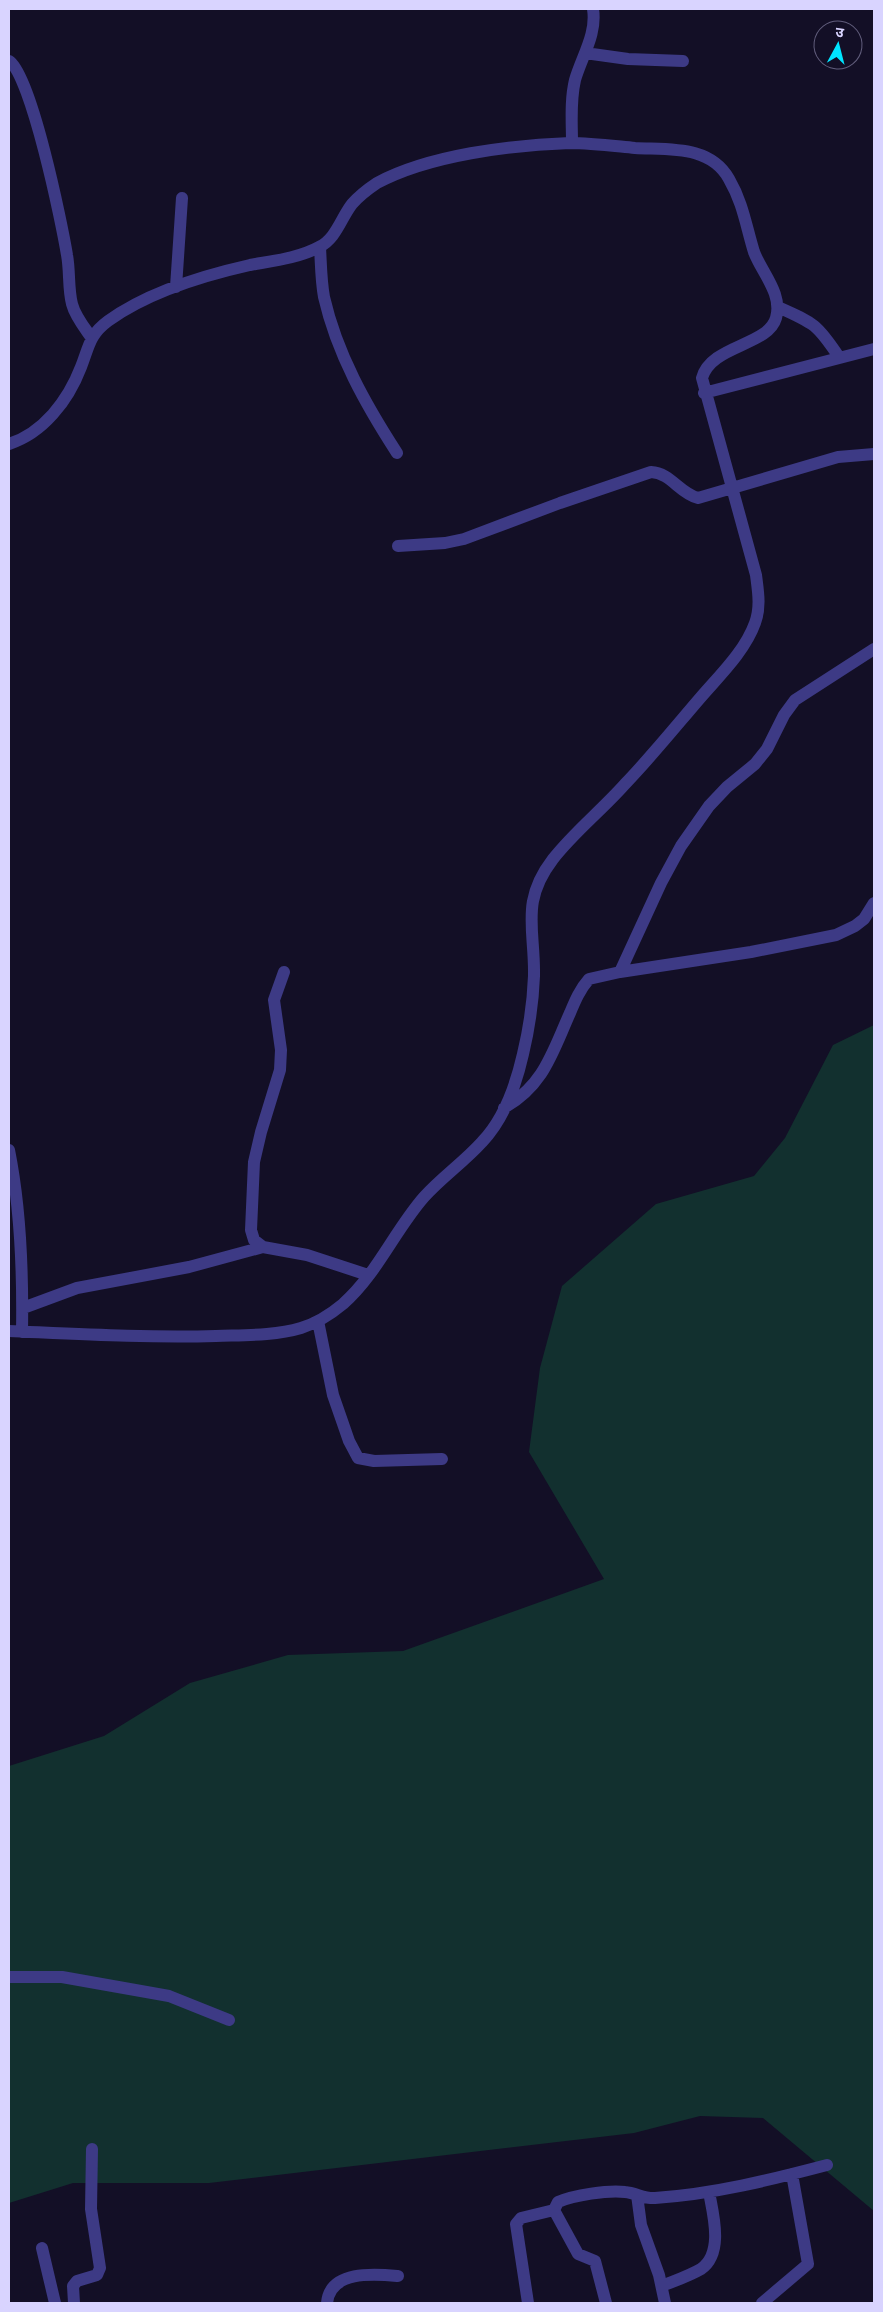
<svg xmlns="http://www.w3.org/2000/svg" width="883" height="2312" viewBox="0 0 883 2312" font-family="'Golos Text','Noto Sans Devanagari',sans-serif">
<style>
.green{fill:#12302f}
.lines{fill:none;stroke-linecap:round;stroke-linejoin:round}
.minor{stroke:#3d3a85;stroke-width:12}
</style>
<rect width="100%" height="100%" fill="#130f26"/>
<!-- green -->
<path class="green" d="M874 1025V2211L763 2118 700 2116 634 2133 209 2183H73L9 2203V1766L104 1736 190 1683 288 1655 403 1651 604 1579 529 1452 540 1368 562 1286 656 1204 754 1176 785 1138 833 1045Z"/>
<g class="lines">
<!-- minor -->
<path class="minor" d="M585 53 628 59 683 61
M9 61C31 74 62 224 67 255 70 271 68 289 72 304 75 316 84 327 91 337
M572 143C572 122 570 101 575 80 582 56 597 34 593 9
M320 247C321 264 321 281 324 297 337 354 366 405 397 453
M176 287 182 198
M778 307C814 323 817 324 839 357
M704 393 874 349
M9 444C43 433 68 401 81 367 89 347 89 335 108 321 148 292 201 276 250 265 272 261 299 258 319 247 336 239 341 218 352 204 359 196 368 189 377 183 429 155 511 145 570 143 591 143 614 146 635 148 669 150 710 145 729 179 743 203 746 226 754 252 762 273 783 294 776 318 768 346 711 345 702 378L756 575C758 591 761 607 755 623 745 651 720 675 701 697 676 726 652 756 625 784 602 810 574 832 553 859 520 902 535 929 534 976 533 1002 529 1029 523 1054 516 1085 504 1119 482 1142 464 1162 442 1177 424 1197 395 1230 377 1274 343 1304 331 1314 317 1323 301 1328 274 1336 244 1335 216 1336 147 1338 78 1334 9 1331
M398 546 445 543 464 539 560 503 651 472C671 473 679 493 698 498L838 457 874 454
M284 972 274 1000 281 1050 280 1070 261 1132 254 1162 251 1230 254 1240 263 1247 307 1255 368 1275
M620 972 661 883 681 846 709 806 727 787 755 764 767 749 784 715 795 700 874 649
M504 1108C544 1085 552 1053 570 1013 575 1001 580 989 589 979L620 972 751 952 836 935 855 926 864 919 874 903
M9 1150C21 1210 23 1270 22 1332
M23 1308 77 1288 189 1267 263 1247
M318 1321 333 1395 349 1441 358 1458 374 1461 442 1459
M9 1977H62L169 1996 229 2020
M637 2195 641 2225 659 2275 665 2303
M42 2248 55 2303
M662 2286C674 2281 689 2276 701 2269 724 2253 713 2214 709 2192
M74 2303 73 2286 77 2281 97 2275 100 2268 91 2209 92 2149
M327 2303C330 2270 374 2274 398 2276
M528 2303 516 2224 521 2218 554 2210
M606 2303 595 2261 578 2254 554 2210 558 2202C574 2195 608 2190 625 2192 636 2193 645 2199 655 2198 714 2194 770 2180 827 2165
M762 2303 808 2264 792 2174"/>
</g>
<!-- border -->
<rect width="883" height="2312" fill="none" stroke="#d9d4ff" stroke-width="20"/>
<!-- north arrow -->
<g transform="translate(838 45) rotate(7)"><circle r="24" fill="#130f26" stroke="#625e7d"/>
<path d="M0-4L9 19L0 12L-9 19Z" fill="#00e5ff"/>
<text y="-8" font-size="14" font-weight="bold" text-anchor="middle" fill="#d9d4ff">उ</text>
</g>
</svg>
